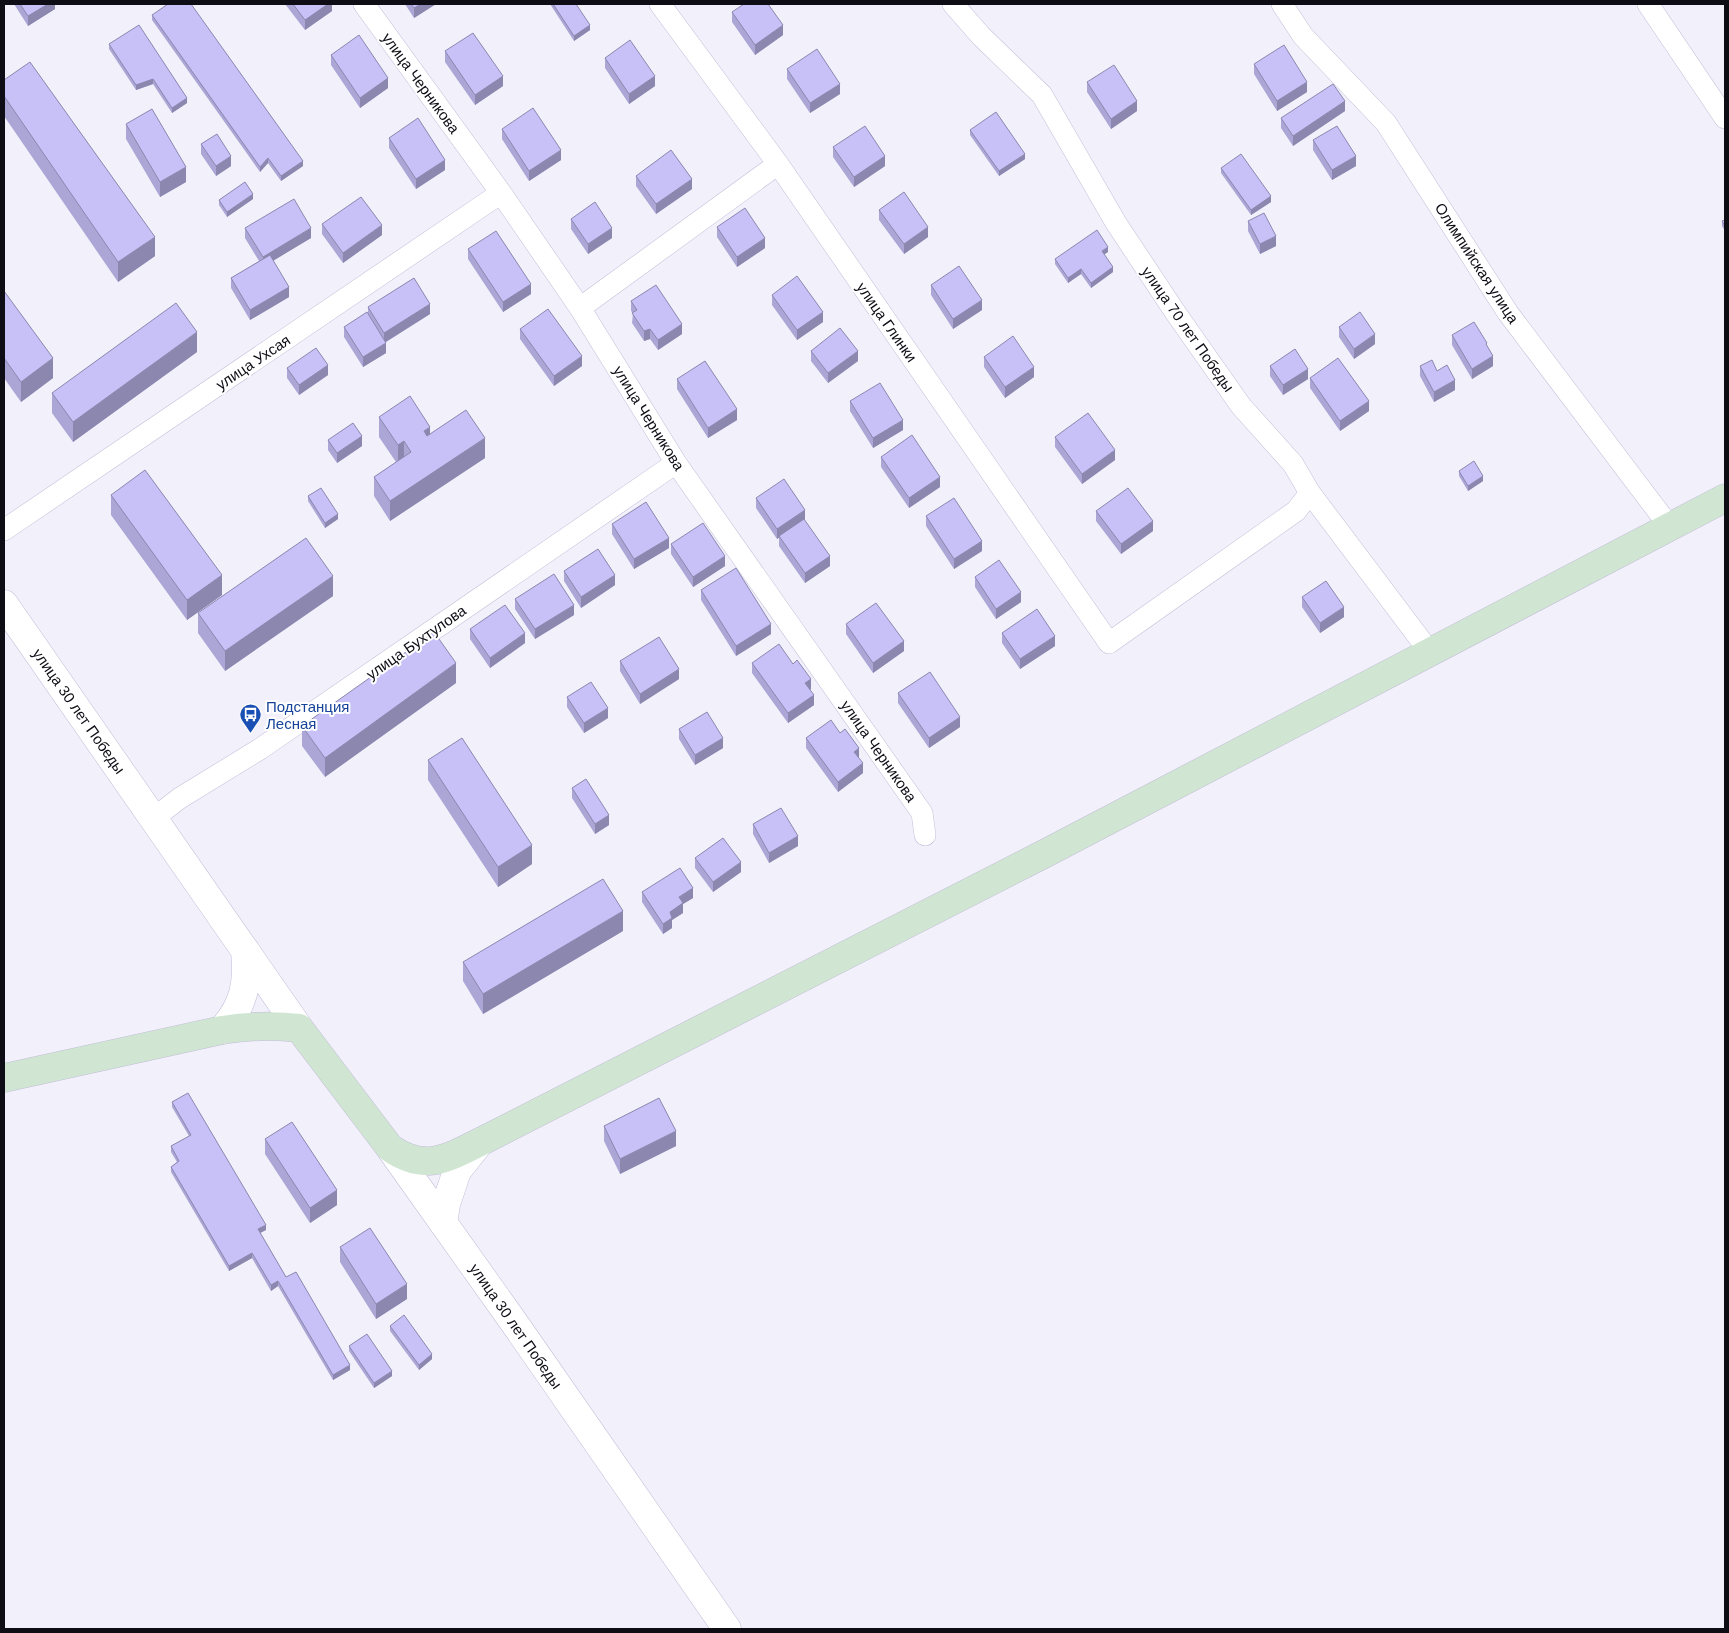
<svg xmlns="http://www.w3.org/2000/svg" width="1729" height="1633" viewBox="0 0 1729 1633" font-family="Arial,sans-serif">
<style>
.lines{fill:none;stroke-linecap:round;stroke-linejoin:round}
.minor-casing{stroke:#c3bdd8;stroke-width:22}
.tertiary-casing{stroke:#c3bdd8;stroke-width:29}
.secondary-casing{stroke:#c3bdd8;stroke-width:29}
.minor{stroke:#fff;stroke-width:21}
.tertiary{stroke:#fff;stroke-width:28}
.secondary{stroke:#d0e6d2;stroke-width:28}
.wall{fill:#aba6d5}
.shaded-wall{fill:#8b87ae}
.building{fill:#c7c1f8;stroke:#8b87ae}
.labels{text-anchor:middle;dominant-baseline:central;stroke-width:4;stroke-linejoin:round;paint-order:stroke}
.street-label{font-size:15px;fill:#0e0c15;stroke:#fff}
.transit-label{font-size:15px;fill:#164399;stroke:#fff;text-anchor:start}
</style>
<rect width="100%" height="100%" fill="#f2f0fb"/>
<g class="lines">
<defs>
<path id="minor" d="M364 4 501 193 580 308 676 463 922 813 925 835
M660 4 778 164 1109 643 1296 511 1310 493
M953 4 981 36 1042 95 1116 223 1175 312 1241 406 1293 464 1310 493 1429 651
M1282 4 1303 36 1386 123 1508 313 1669 526
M1648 4 1725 118
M580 308 778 164
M4 530 501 193
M154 818 180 798 260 749 676 463"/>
<path id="tertiary" d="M4 604 299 1028
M222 1030C245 1004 248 983 245 950
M390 1148 515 1324 727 1629
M443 1223 446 1204 457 1171 480 1142"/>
<path id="secondary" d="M4 1078 222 1030C248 1026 273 1025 299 1028L390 1148C425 1172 446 1159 480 1142L1044 854 1725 498"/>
</defs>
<!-- minor casing -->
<use href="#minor" class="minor-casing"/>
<!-- tertiary casing -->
<use href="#tertiary" class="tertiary-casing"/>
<!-- secondary casing -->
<use href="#secondary" class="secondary-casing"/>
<!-- minor -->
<use href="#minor" class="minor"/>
<!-- tertiary -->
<use href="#tertiary" class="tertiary"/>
<!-- secondary -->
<use href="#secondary" class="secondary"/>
</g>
<!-- wall -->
<path class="wall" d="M14 4H55V9L28 26Z
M285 4H332V11L305 30Z
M405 4H436L414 18Z
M550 4H576L590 30 574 41Z
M732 12 783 35 755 55 732 22Z
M152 15 303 166 281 181 268 163 260 172 152 20Z
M109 44 187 103 172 113 153 84 136 90 109 49Z
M445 51 503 86 475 105 445 62Z
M331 55 388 88 360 108 331 65Z
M605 58 655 86 629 104 605 68Z
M1254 64 1307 92 1277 111 1254 74Z
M787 69 840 94 810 113 787 79Z
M4 80 155 256 118 282 4 116Z
M1087 82 1137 111 1111 129 1087 92Z
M1345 111 1293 146 1281 128V118Z
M126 124 186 182 160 197 126 139Z
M502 129 561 160 529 181 502 139Z
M970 130 1025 159 999 176 970 135Z
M389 138 445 170 416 189 389 148Z
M1313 140 1356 166 1332 180 1313 150Z
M201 144 231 166 216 176 201 154Z
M833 147 885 166 854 187 833 157Z
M1221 168 1271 202 1251 215 1221 173Z
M636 176 692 189 656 214 636 186Z
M253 199 227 217 219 205V200Z
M879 210 928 237 904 254 879 220Z
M571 219 612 238 588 254 571 229Z
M1725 220V231L1722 226V221Z
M1248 221 1276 246 1260 254 1248 231Z
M322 224 382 235 343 263 322 234Z
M717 227 765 248 737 267 717 237Z
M245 228 311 238 273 260 289 297 250 320 231 288V278L259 261 245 238Z
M468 249 531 294 503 312 468 259Z
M1108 252 1104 254 1113 272 1091 288 1081 274 1068 283 1055 264V259Z
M931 285 982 310 953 329 931 295Z
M4 291 53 378 21 402 4 378Z
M772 295 823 322 797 340 772 305Z
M631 301 682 334 658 350 650 339 644 341 632 323 633 313 631 311Z
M368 307 430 314 386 342V353L363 367 344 337V327L368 314Z
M1339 327 1375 344 1354 359 1339 337Z
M520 329 582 366 554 386 520 339Z
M1452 335 1487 346 1493 366 1472 379 1452 345Z
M811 351 858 361 828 383 811 361Z
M197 352 73 442 52 413V393Z
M984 357 1034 377 1005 398 984 367Z
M1270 366 1308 379 1283 395 1270 376Z
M1420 366 1437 371 1455 390 1434 402 1420 376Z
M287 368 328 375 299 395 287 378Z
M1310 378 1369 411 1340 431 1310 388Z
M677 379 737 420 708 438 677 389Z
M850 401 903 430 873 448 850 411Z
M379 417 430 434 485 458 390 521 374 496V477L396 462 379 437Z
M1055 437 1115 460 1082 484 1055 447Z
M328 440 362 446 337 463 328 450Z
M881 457 940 487 909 508 881 467Z
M1459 471 1483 481 1468 491 1459 476Z
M111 495 222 595 187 620 111 515Z
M308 496 338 519 325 528 308 501Z
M756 498 804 520 830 566 805 583 779 546V537L777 539 756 508Z
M1096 511 1153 531 1121 554 1096 521Z
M926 516 982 551 954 569 926 526Z
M612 524 669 548 634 569 612 534Z
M671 544 725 566 693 587 671 554Z
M564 571 615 585 581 608 564 581Z
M975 577 1021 602 996 619 975 587Z
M701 590 771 634 736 656 701 600Z
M333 596 225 671 198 633V613Z
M1302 597 1344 617 1320 633 1302 607Z
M515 599 574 615 535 639 515 609Z
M846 624 904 651 873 673 846 634Z
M470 629 525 643 490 668 470 639Z
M1002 633 1055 646 1020 669 1002 643Z
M620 661 679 679 640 704 620 671Z
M752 663 811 689 810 690 814 705 788 723 752 673Z
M456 683 325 777 302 746V726Z
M898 693 960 727 929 748 898 703Z
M567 697 608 718 584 733 567 707Z
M679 729 723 748 695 765 679 739Z
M806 738 859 758 863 773 838 792 806 748Z
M428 760 532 864 498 887 428 780Z
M572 788 609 825 595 834 572 798Z
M753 824 798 846 769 863 753 834Z
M695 858 741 872 713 892 695 868Z
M642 892 693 898 683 904V913L672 920V928L663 934 642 902Z
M623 931 483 1014 463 981V962Z
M172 1102 266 1230 260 1233 286 1277 350 1370 333 1380 278 1286 271 1291 252 1258 229 1271 171 1172V1167L177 1162 171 1152V1146L189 1136 172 1107Z
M604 1126 676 1146 620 1174 604 1141Z
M265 1139 337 1205 310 1223 265 1154Z
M340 1247 407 1299 376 1319 340 1262Z
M390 1326 432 1359 419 1370 390 1331Z
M349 1346 392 1376 374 1388 349 1351Z"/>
<!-- shaded-wall -->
<path class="shaded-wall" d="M48 4H55V9L28 26V16Z
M328 4H332V11L305 30V20Z
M421 4H436L414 18V8Z
M590 25V30L574 41V36Z
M783 25V35L755 55V45Z
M503 76V86L475 105V95Z
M655 76V86L629 104V94Z
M388 78V88L360 108V98Z
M153 79V84L136 90V85Z
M1307 82V92L1277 111V101Z
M840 84V94L810 113V103Z
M187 98V103L172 113V108Z
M1137 101V111L1111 129V119Z
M1345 101V111L1293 146V136Z
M561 150V160L529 181V171Z
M1025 154V159L999 176V171Z
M231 156V166L216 176V166Z
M885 156V166L854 187V177Z
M1356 156V166L1332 180V170Z
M268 158V163L260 172V167Z
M445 160V170L416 189V179Z
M303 161V166L281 181V176Z
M186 167V182L160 197V182Z
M692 179V189L656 214V204Z
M253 194V199L227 217V212Z
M1271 196V202L1251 215V210Z
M382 225V235L343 263V253Z
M928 227V237L904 254V244Z
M311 228V238L263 267V257Z
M612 228V238L588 254V244Z
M1276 236V246L1260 254V244Z
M155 237V256L118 282V262Z
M765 238V248L737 267V257Z
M1108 247V252L1102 256V251Z
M1113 267V272L1091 288V283Z
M1081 269V274L1068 283V278Z
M531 284V294L503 312V302Z
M289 287V297L250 320V310Z
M982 300V310L953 329V319Z
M430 304V314L384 343V333Z
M823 312V322L797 340V330Z
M682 324V334L658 350V340Z
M650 329V339L644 341V331Z
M197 332V352L73 442V422Z
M1375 334V344L1354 359V349Z
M386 343V353L363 367V357Z
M858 351V361L828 383V373Z
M582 356V366L554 386V376Z
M1493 356V366L1472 379V369Z
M53 358V378L21 402V382Z
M328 365V375L299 395V385Z
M1034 367V377L1005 398V387Z
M1308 369V379L1283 395V385Z
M1455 380V390L1434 402V392Z
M1369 401V411L1340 431V421Z
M737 409V420L708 438V428Z
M903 420V430L873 448V438Z
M430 427V447L424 431Z
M362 436V446L337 463V453Z
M485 438V458L390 521V501Z
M404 441V461L398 465V445Z
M1115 450V460L1082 484V474Z
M1483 476V481L1468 491V486Z
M940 477V487L909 508V498Z
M805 510V520L777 539V529Z
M338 514V519L325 528V523Z
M1153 521V531L1121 554V544Z
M669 538V548L634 569V559Z
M982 541V551L954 569V559Z
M725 556V566L693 587V577Z
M830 556V566L805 583V573Z
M222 575V595L187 620V600Z
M615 575V585L581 608V597Z
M333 576V596L225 671V651Z
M1021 592V602L996 619V609Z
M574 605V615L535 639V629Z
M1344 607V617L1320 633V623Z
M771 624V634L736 656V646Z
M525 633V643L490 668V658Z
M1055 636V646L1020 669V659Z
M904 641V651L873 673V663Z
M456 663V683L325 777V758Z
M679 669V679L640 704V694Z
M811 679V689L805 693V683Z
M814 695V705L788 723V713Z
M608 708V718L584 733V723Z
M960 717V727L929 748V738Z
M723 738V748L695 765V755Z
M859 748V759L854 752Z
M863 763V773L838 792V782Z
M609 815V825L595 834V824Z
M798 836V846L769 863V853Z
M532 845V864L498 887V867Z
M741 862V872L713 892V882Z
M693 888V898L683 904V913L672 920V928L663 934V924L679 897Z
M623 911V931L483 1014V994Z
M676 1131V1146L620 1174V1159Z
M337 1190V1205L310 1223V1208Z
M266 1225V1230L258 1234V1229Z
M252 1253V1258L229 1271V1266Z
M278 1281V1286L271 1291V1285Z
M407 1284V1299L376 1319V1304Z
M432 1354V1359L419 1370V1365Z
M350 1365V1370L333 1380V1375Z
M392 1371V1376L374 1388V1383Z"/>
<!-- building -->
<path class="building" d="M20 4H48L28 16Z
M168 4H191L303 161 281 176 268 158 260 167 152 15Z
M293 4H328L305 20Z
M411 4H421L414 8Z
M553 4H576L590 25 574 36Z
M744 4H768L783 25 755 45 732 12Z
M139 25 187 98 172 108 153 79 136 85 109 44Z
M473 33 503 76 475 95 445 51Z
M359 35 388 78 360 98 331 55Z
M630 40 655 76 629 94 605 58Z
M1284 45 1307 82 1277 101 1254 64Z
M817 49 840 84 810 103 787 69Z
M30 62 155 237 118 262 4 96V80Z
M1114 65 1137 101 1111 119 1087 82Z
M1333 84 1345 101 1293 136 1281 118Z
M533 108 561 150 529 171 502 129Z
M152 109 186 167 160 182 126 124Z
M996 112 1025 154 999 171 970 130Z
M418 118 445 160 416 179 389 138Z
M865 126 885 156 854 177 833 147Z
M1337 126 1356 156 1332 170 1313 140Z
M217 134 231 156 216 166 201 144Z
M671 150 692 179 656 204 636 176Z
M1241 154 1271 196 1251 210 1221 168Z
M245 182 253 194 227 212 219 200Z
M904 192 928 227 904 244 879 210Z
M361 197 382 225 343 253 322 224Z
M294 199 311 228 263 257 245 228Z
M595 202 612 228 588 244 571 219Z
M745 208 765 238 737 257 717 227Z
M1264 213 1276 236 1260 244 1248 221Z
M1725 220V226L1722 221Z
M1097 230 1108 247 1102 251 1113 267 1091 283 1081 269 1068 278 1055 259Z
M496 231 531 284 503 302 468 249Z
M270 255 289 287 250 310 231 278Z
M959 266 982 300 953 319 931 285Z
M797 276 823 312 797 330 772 295Z
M414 278 430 304 384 333 368 307Z
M656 285 682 324 658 340 650 329 644 331 632 313 637 310 631 301Z
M4 291 53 358 21 382 4 358Z
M176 303 197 332 73 422 52 393Z
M548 309 582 356 554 376 520 329Z
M367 312 386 343 363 357 344 327Z
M1360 312 1375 334 1354 349 1339 327Z
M1474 322 1487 343 1486 344 1493 356 1472 369 1452 335Z
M840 328 858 351 828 373 811 351Z
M1013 336 1034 367 1005 387 984 357Z
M316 348 328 365 299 385 287 368Z
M1295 349 1308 369 1283 385 1270 366Z
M1338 358 1369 401 1340 421 1310 378Z
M1432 360 1437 371 1447 365 1455 380 1434 392 1420 366Z
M705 361 737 409 708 428 677 379Z
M880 383 903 420 873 438 850 401Z
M410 396 430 427 424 431 427 436 466 410 485 438 390 501 374 477 411 452 404 441 398 445 379 417Z
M1088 413 1115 450 1082 474 1055 437Z
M353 423 362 436 337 453 328 440Z
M912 435 940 477 909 498 881 457Z
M1474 461 1483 476 1468 486 1459 471Z
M145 470 222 575 187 600 111 495Z
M784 479 805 510 777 529 756 498Z
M321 488 338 514 325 523 308 496Z
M1128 488 1153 521 1121 544 1096 511Z
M954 498 982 541 954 559 926 516Z
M646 502 669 538 634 559 612 524Z
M804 519 830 556 805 573 779 536Z
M703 523 725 556 693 577 671 544Z
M306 538 333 576 225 651 198 613Z
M598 549 615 575 581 597 564 571Z
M999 560 1021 592 996 609 975 577Z
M736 568 771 624 736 646 701 590Z
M554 574 574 605 535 629 515 599Z
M1326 581 1344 607 1320 623 1302 597Z
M876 603 904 641 873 663 846 624Z
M505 605 525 633 490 658 470 629Z
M1037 609 1055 636 1020 659 1002 633Z
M434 632 456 663 325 758 302 726Z
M659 637 679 669 640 694 620 661Z
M779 644 793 664 797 660 811 679 805 683 814 695 788 713 752 663Z
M930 672 960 717 929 738 898 693Z
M591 682 608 708 584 723 567 697Z
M707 712 723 738 695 755 679 729Z
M831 720 840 733 845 729 859 748 854 752 863 763 838 782 806 738Z
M462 738 532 845 498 867 428 760Z
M586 779 609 815 595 824 572 788Z
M781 808 798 836 769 853 753 824Z
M723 838 741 862 713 882 695 858Z
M680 868 693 888 679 897 683 903 670 912 672 918 663 924 642 892Z
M603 879 623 911 483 994 463 962Z
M188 1093 266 1225 258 1229 286 1277 296 1272 350 1365 333 1375 278 1281 271 1285 252 1253 229 1266 171 1167 179 1161 171 1146 191 1135 172 1102Z
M659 1098 676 1131 620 1159 604 1126Z
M292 1122 337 1190 310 1208 265 1139Z
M370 1228 407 1284 376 1304 340 1247Z
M404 1315 432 1354 419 1365 390 1326Z
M367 1334 392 1371 374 1383 349 1346Z"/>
<!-- icons -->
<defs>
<symbol id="bus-pin" viewBox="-11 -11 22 30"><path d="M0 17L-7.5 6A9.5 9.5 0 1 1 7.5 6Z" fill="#1a4fb4" stroke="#fff"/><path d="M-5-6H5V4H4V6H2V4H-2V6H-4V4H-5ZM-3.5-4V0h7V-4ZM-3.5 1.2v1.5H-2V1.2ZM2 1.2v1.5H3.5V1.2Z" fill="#fff"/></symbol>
</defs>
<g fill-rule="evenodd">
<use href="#bus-pin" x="238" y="702" width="25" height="34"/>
</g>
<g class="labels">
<!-- street labels -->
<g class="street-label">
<text transform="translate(421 83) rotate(54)">улица Черникова</text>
<text transform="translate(1477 263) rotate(57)">Олимпийская улица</text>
<text transform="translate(887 322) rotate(55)">улица Глинки</text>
<text transform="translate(1188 329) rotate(55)">улица 70 лет Победы</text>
<text transform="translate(253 362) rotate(-34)">улица Ухсая</text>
<text transform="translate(649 418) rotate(58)">улица Черникова</text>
<text transform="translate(416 642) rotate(-35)">улица Бухтулова</text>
<text transform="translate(79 711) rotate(55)">улица 30 лет Победы</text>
<text transform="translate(879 751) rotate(55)">улица Черникова</text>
<text transform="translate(516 1326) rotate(55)">улица 30 лет Победы</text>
</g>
<!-- transit labels -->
<g class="transit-label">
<text x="266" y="706">Подстанция<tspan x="266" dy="17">Лесная</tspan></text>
</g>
</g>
<!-- border -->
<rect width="1729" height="1633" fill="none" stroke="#0e0c15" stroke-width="10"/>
</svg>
